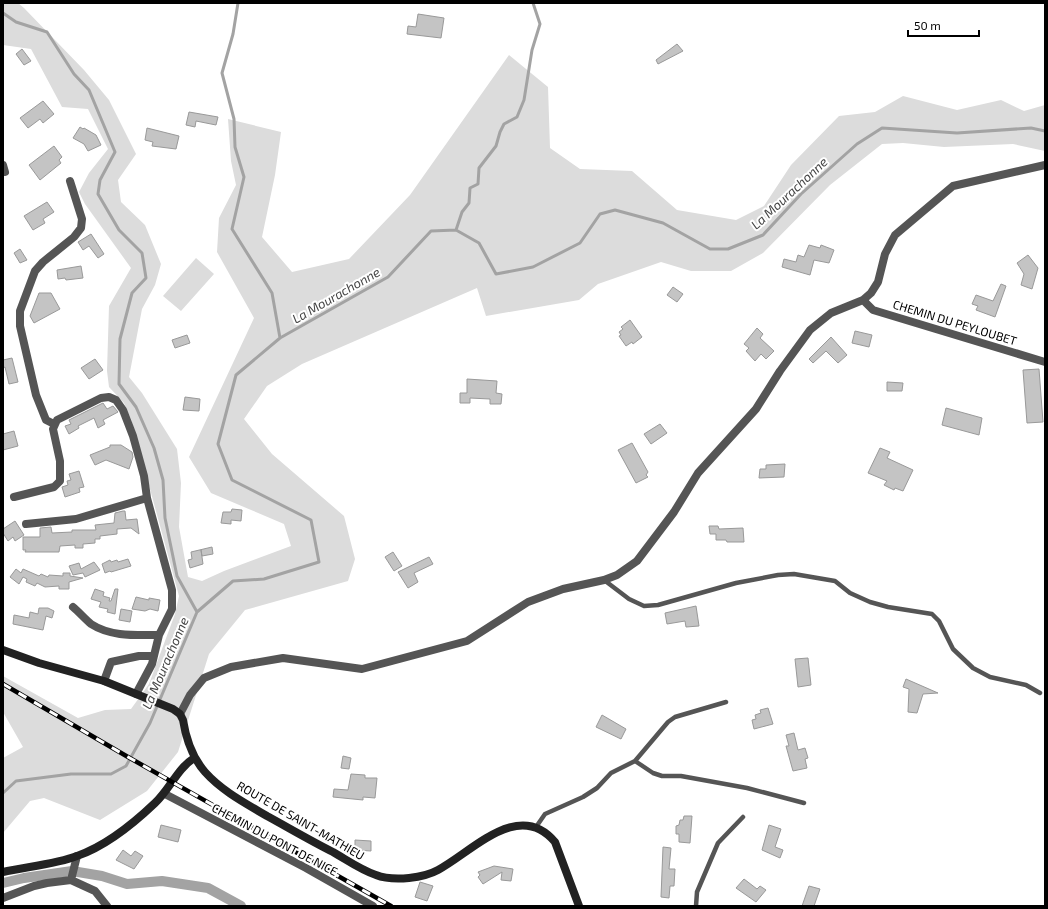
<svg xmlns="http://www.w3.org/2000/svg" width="1048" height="909" viewBox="0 0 1048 909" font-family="'Exo 2',sans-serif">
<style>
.green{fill:#dcdcdc}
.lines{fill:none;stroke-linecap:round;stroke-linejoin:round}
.stream{stroke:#a3a3a3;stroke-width:3}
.canal{stroke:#a3a3a3;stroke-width:10}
.building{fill:#c4c4c4;stroke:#999}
.lane{stroke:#555;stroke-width:4.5}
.street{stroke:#555;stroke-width:8}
.secondary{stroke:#222;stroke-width:8}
.rail-casing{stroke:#000;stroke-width:4.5}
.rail{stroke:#fff;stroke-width:3;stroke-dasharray:9;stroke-linecap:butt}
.labels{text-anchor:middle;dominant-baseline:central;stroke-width:4;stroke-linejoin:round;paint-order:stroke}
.street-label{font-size:12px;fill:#000;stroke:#fff}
.water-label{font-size:13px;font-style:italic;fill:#444;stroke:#fff}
</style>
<rect width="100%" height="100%" fill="#fff"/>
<!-- green -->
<path class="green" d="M3 3H18L24 8 84 70 109 100 136 154 118 180 121 202 145 225 161 264 155 285 142 309 129 377 142 393 177 449 181 483 179 527 188 577 202 581 224 571 291 546 284 524 211 493 189 457 254 318 217 252 219 218 236 185 231 161 228 119 281 132 275 175 262 237 292 272 349 259 410 195 509 55 548 87 550 148 580 169 632 171 677 210 736 220 764 206 791 165 839 116 875 112 903 96 957 110 1001 100 1024 111 1045 105V151L1013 144 944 147 903 143 882 144 830 185 763 253 731 271H691L661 262 598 284 579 300 486 316 477 288 302 364 267 386 244 419 272 454 344 516 355 559 348 581 245 610 209 654 178 752 147 791 100 820 44 798 30 801 3 833V758L23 747 3 712V676L78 718 105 710 131 709 149 684 175 614 179 596 131 419 124 403 109 387 107 371 109 306 131 268 85 204 79 192 89 173 108 149 88 109 62 107 31 49 3 45Z
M196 258 214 274 181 311 163 296Z"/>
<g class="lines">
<!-- stream -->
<path class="stream" d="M238 3 233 34 222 73 234 119 235 147 244 177 232 229 272 293 280 338
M3 13 16 22 47 32 74 74 89 90 115 152 100 180 98 194 119 230 142 253 146 278 132 293 120 339 119 384 136 407 154 448 163 480 165 518 177 576 197 612
M456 230 462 212 469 203 470 188 478 184 479 168 496 146 500 132 504 124 517 117 524 100 532 50 540 24 533 3
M3 793 16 781 71 774H111L126 766 150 723 197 612 233 581 264 579 319 562 311 520 232 480 218 444 236 375 280 338 388 277 431 231 456 230 479 243 496 274 533 267 580 243 600 214 615 210 663 223 710 249H728L763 235 801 194 857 144 882 128 957 133 1031 128 1045 131"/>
<!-- canal -->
<path class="canal" d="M3 883 24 878 72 871 102 876 127 884 162 881 208 888 241 906"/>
</g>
<!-- building -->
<path class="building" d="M418 14 444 18 441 38 407 34 408 26 416 27Z
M677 44 683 51 658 64 656 60Z
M22 49 31 61 24 65 16 54Z
M43 101 54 114 43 123 40 119 28 128 20 118Z
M189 112 218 117 216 125 196 121 195 127 186 125Z
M80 127 83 129 84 128 96 135 101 145 88 151 84 144 73 138Z
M147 128 179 136 176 149 152 146 153 142 145 140Z
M54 146 62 157 59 160 61 163 40 180 29 165Z
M47 202 54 212 43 219 45 223 33 230 24 216Z
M91 234 104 254 98 258 89 246 83 250 78 242Z
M809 245 820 248 821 245 834 250 829 263 814 260 810 275 782 267 784 259 796 262 798 255 804 257Z
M20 249 27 260 20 263 14 253Z
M1028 255 1038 268 1032 289 1021 285 1024 274 1017 263Z
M81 266 83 278 66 280 65 278 58 279 57 270Z
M1001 284 1006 286 995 317 976 310 978 306 972 304 976 295 993 301Z
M673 287 683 294 677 302 667 295Z
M39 293H51L60 309 34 323 30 316Z
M630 320 642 337 633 344 632 342 626 346 619 336 621 335 619 332 623 329 621 327Z
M757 328 763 334 760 338 774 351 766 359 761 354 755 361 746 351 749 348 744 344Z
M855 331 872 335 869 347 852 343Z
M187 335 190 343 175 348 172 340Z
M831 337 847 355 838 363 826 351 813 363 809 359Z
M12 358 18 382 9 384 5 367 3 368V360Z
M95 359 103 370 89 379 81 368Z
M1039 369 1043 422 1027 423 1023 370Z
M467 379 497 381 496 393 502 394 501 404H490V399L470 398V403H460V393H467Z
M887 382 903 383 902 391H887Z
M185 397 200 399 199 411 183 410Z
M103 403 107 409 113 406 118 412 103 420 105 424 98 428 94 418 78 426 79 428 69 434 65 426 71 424 69 420Z
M946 408 982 418 979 435 942 425Z
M660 424 667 433 651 444 644 434Z
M14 431 18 446 3 450V434Z
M632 443 648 472 646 475 648 477 636 483 618 450Z
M110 445H121L132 452 133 457 129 469 106 460 95 465 90 455 110 447Z
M880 448 890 452 887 458 913 470 903 491 895 488 894 490 884 485 887 481 868 473Z
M785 464 784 477 759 478 760 469H766V465Z
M79 471 84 487 79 488 80 492 65 497 62 487 68 485 67 481 71 480 69 474Z
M232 509 242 510 241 521 231 520V524L221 523 223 512H231Z
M123 511H125L126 520 137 519 139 534 131 528 117 529V534L100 536V539H95V543L83 544V548H75V545L60 546 59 552H25L26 550H23V537H40V528L51 527 52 533 72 532V530H96L95 525 114 523 115 513Z
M15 521 24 535 15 541 13 537 8 541 3 533V529Z
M709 526H718L719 529 743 528 744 542H727L726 540H716V534H710Z
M212 547 213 554 202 556 201 550 203 564 190 568 188 560 192 559 191 552Z
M393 552 402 566 394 571 385 557Z
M429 557 433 564 414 573 418 582 408 588 398 572Z
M128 559 131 566 111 572 110 571 105 573 102 564 110 560 111 562 117 560 118 562Z
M94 562 100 570 85 577 83 573 73 575 69 566 79 563 81 569Z
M16 569 21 573 23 569 39 576 41 574 48 577 49 575 63 576V573H70V576L83 578 69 582V589H59V586L45 587 37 583 35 586 26 582 27 579 23 577 19 584 10 577Z
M95 589 104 592 103 596 110 598 109 601H111L115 589H118L115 614 107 612 108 609 99 607 101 602 91 599Z
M136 597 149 600V598L160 600 158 611 150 609 145 611 132 609Z
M696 606 699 626 686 627 685 621 667 624 665 613Z
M39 608H48L54 611 52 618 46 616 43 630 13 624 14 615 29 618 30 612 38 614Z
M121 609 132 611 130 622 119 620Z
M808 658 811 685 798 687 795 659Z
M906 679 938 693 923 694 917 713 908 712 909 689 903 687Z
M768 708 773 724 754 729 752 720 756 719 755 715 761 713 760 710Z
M602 715 626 729 621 739 596 727Z
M794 733 798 750 805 748 808 758 805 759 807 768 793 771 786 746H789L786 735Z
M343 756 351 758 349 769 341 768Z
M351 774 365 775V778H377L375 798 363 797V800L333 797 334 789 348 790Z
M684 816H692L690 843 679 842V834H676V826L679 825 680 820H683Z
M161 825 181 830 178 842 158 837Z
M769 825 781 829 775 847 783 850 780 858 762 850Z
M355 840 371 841V851L355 850Z
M663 847 671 848 669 869H675L674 886H670L669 898 661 897Z
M123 850 131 856 135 851 143 856 134 869 116 860Z
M494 866 513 869 511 881 501 880 502 872 483 884 478 877 480 875 478 872Z
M744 879 757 889 760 886 766 890 756 902 736 888Z
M420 882 433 886 427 901 415 897Z
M809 886 820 889 814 906H802Z"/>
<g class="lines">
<!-- lane -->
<path class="lane" d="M604 580 629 599 644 606 658 605 736 583 778 575 794 574 835 581 850 593 870 602 888 607 932 614 939 621 953 649 973 668 990 677 1026 685 1040 693
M635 761 653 773 662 776H681L747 788 804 803
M536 827 545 814 583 797 597 788 611 773 635 761 668 722 675 717 726 702
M696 906 697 892 718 843 743 817"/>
<!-- street -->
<path class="street" d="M3 165 5 172
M863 300 873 310 1045 362
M54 424 46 420 36 395 20 326V311L35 271 43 262 74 237 81 228 82 219 70 181
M14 497 54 487 60 481V461L53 429 57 420 101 398 109 397 116 400 123 410 133 436 144 476 147 498 172 590V609L159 635 152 664 136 694
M26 524 76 519 147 498
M73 607C79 612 85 619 91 624 111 637 136 635 159 635
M104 681 111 662 139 656H153
M180 714 190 695 204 678 231 667 283 658 362 669 467 641 528 602 563 589 604 580 617 575 637 561 674 512 698 473 756 409 780 371 810 330 831 313 863 300 871 293 878 282 885 254 895 235 953 186 1045 165
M165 794 306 868 373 906
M71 880 95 891 107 906
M71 880 77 856
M3 898 34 886 47 883 71 880"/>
<!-- secondary -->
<path class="secondary" d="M3 650 39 663 104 681 173 709 180 714 183 720C186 739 192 757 205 772 222 791 245 803 267 816 289 828 311 841 333 852 347 860 361 870 376 875 386 879 398 879 409 878 418 877 429 875 438 870 473 851 519 799 555 842L579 906
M3 872C25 867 57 864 77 856 106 846 133 824 155 803 170 789 177 769 194 758"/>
<defs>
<path id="rail" d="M3 684 128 757 391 906"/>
</defs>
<!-- rail casing -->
<use href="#rail" class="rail-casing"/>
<!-- rail -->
<use href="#rail" class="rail"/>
</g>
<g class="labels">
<!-- street labels -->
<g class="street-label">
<text transform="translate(955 322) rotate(17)">CHEMIN DU PEYLOUBET</text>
<text transform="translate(301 820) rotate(30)">ROUTE DE SAINT-MATHIEU</text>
<text transform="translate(275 839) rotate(28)">CHEMIN DU PONT DE NICE</text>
</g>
<!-- water labels -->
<g class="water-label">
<text transform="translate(789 193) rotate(-43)">La Mourachonne</text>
<text transform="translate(336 295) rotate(-30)">La Mourachonne</text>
<text transform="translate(165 663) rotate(-67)">La Mourachonne</text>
</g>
</g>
<!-- border -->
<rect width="1048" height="909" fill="none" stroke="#000000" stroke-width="8"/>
<!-- scale -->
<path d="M908 30v6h71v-6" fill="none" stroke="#000000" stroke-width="2"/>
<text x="914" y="30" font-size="12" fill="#000000" stroke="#ffffff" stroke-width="3" paint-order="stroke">50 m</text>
</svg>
